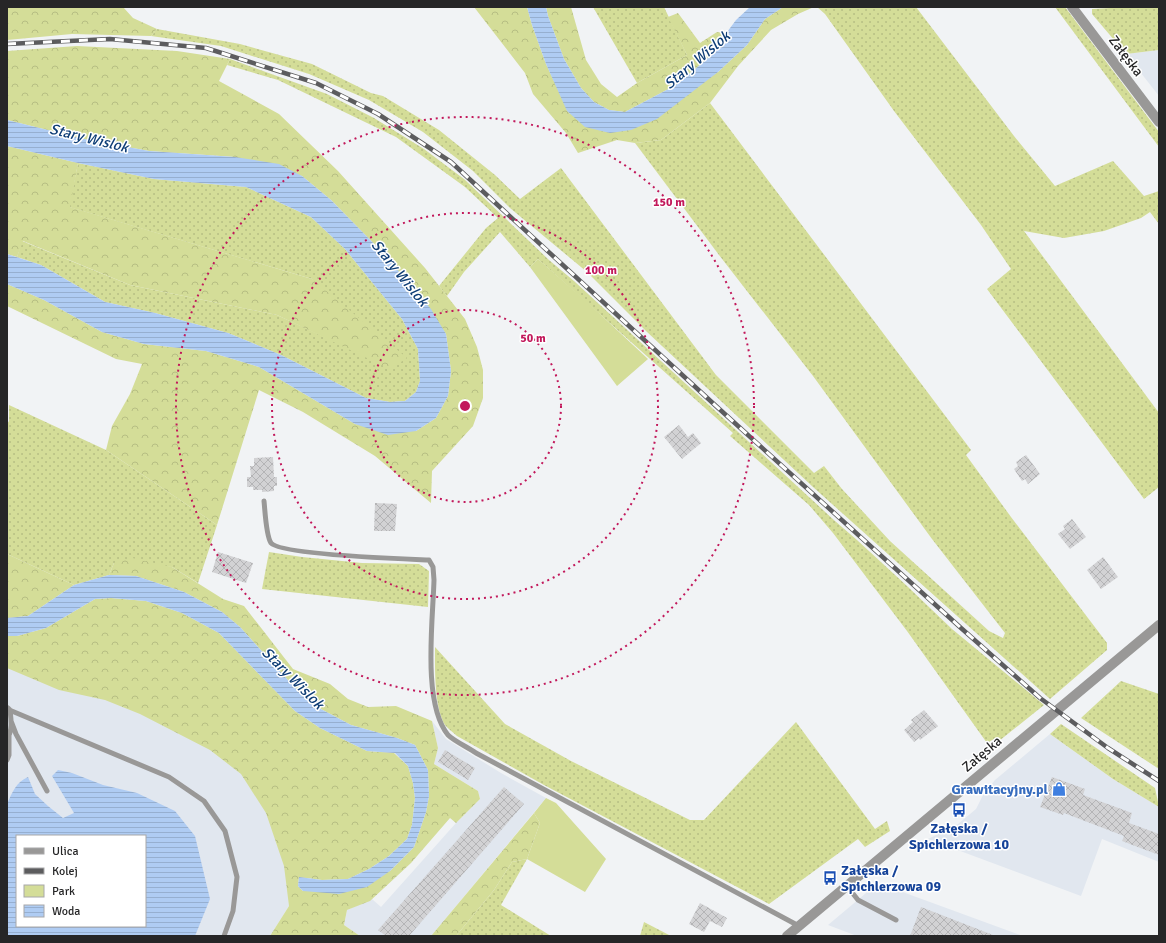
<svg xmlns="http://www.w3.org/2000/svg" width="1166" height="943" viewBox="0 0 1166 943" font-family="Signika,sans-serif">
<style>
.built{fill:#e1e7ef;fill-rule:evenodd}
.grass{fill:url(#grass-dots)}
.forest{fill:url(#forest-crowns)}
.green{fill:#d4dd98}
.water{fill:url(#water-rules);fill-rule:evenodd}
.building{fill:url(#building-cross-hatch)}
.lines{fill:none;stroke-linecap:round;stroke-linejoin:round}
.service{stroke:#999897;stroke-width:5}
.tertiary{stroke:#999897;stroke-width:10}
.rail-casing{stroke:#5c5c5e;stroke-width:4.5}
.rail{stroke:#fff;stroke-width:3;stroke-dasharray:9;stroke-linecap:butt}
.ring{fill:none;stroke:#c2185b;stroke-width:2;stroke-dasharray:2 4}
.labels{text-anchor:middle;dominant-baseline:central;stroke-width:3;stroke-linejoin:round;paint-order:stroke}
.street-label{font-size:14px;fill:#262627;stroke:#fff}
.shop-label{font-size:14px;font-weight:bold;fill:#366cbe;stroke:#fff;text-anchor:end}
.transit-label{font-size:14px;font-weight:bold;fill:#164399;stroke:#fff}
.water-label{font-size:15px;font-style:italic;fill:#0f3e76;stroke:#fff}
.centre{fill:#c2185b;stroke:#fff;stroke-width:2}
.ring-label{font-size:12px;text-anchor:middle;font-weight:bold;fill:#c2185b;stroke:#fff;stroke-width:3;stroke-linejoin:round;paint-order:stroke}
</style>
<defs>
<pattern id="grass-dots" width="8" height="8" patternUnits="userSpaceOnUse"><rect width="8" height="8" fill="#d4dd98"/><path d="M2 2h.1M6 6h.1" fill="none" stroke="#b6be83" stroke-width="1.8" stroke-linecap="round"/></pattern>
<pattern id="forest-crowns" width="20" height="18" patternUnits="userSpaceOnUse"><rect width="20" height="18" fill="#d4dd98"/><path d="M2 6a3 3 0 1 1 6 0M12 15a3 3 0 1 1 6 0" fill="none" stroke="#b6be83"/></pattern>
<pattern id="water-rules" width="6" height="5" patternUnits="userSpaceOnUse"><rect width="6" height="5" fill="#afccf3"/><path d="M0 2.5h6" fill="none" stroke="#96afd0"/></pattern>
<pattern id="building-cross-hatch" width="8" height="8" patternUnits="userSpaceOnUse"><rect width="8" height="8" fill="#d2d2d4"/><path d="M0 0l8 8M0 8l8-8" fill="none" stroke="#b4b4b6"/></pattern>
</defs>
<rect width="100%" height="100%" fill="#f1f3f5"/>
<!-- built -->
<path class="built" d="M1159 50V96L1126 54Z
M7 636 282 741 289 906 270 936H7ZM17 836H145V926H17Z
M432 721 446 739 501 773 546 798 431 936H360L344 925 347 910 372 899 381 907 456 823 480 799 478 791 434 764 438 748Z
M1050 734 1113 779 1159 807V862L1102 839 1081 896 928 839 958 824 976 809 983 795 995 780Z
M878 883 1023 936H857L828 925Z"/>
<!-- grass -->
<path class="grass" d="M593 7H664L687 55 637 83Z
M817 7H916L1014 136 1055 186 1113 161 1144 196 1159 191V224L1150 212 1141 218 1104 231 1064 238 1024 231 1159 413V487L1144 499 987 289 1011 269 981 225 894 111 825 14Z
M1055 7H1065L1159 132V147Z
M1128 7H1159V50L1126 54 1092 14V9Z
M157 29 240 44 312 64 371 93 383 96 439 130 495 175 520 199 561 168 716 375 814 473 824 466 842 489 890 541 989 631 1003 638 1005 633 932 539 813 376 719 255 635 143 661 140 710 103 971 450 966 455 1011 517 1107 643V650L1050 699 813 487 647 332 587 272 510 208 473 171 423 132 369 100 309 74 221 46 151 36Z
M230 59 327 94 374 118 424 149 464 179 549 260 574 281 835 521 857 540 907 586 952 629 1044 705 999 741 994 739 987 743 907 631 833 533 809 505 730 436 733 433 538 259 530 267 500 232 464 272 447 296 439 286 486 228 498 218 465 187 396 137 278 80 227 65Z
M78 163 154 179 246 187 311 217 345 249 402 319 418 349 420 381 416 392 405 401 390 402 366 398 281 355 228 333 155 313 105 302 41 265 17 257 22 241 130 285 277 315 346 347 312 279 69 207Z
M9 405 106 450 217 525 198 583 172 567 114 563 109 575 74 585 7 554V424L9 421Z
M269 552 302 557 362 563 419 564 429 571 428 607 262 589Z
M435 647 505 724 571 761 690 820H704L796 722 875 829 887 821 890 831 865 847 858 839 769 904 544 785 457 736C453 732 448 729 445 725 434 707 435 668 435 647Z
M1121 681 1159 694V769L1081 718Z
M1061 724 1155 788 1159 807 1113 779 1050 734Z
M527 859 501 905 551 936H456L494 890 512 862Z
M644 922 671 936H640Z"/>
<!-- forest -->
<path class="forest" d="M7 7H123L133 18 157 29 151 36 72 34 7 40Z
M474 7H527L532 25 546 64 569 113 610 133 718 72 747 45 765 19 783 7H814L798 14 771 30 738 66 710 103 661 140 635 143 617 140 578 153 566 133 533 94 525 73Z
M546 7H571L586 60 601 84 617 97 637 83 687 55 668 17 678 13 700 43 717 32 726 33 707 59 676 85 625 112 609 110 594 102 581 88 564 59 548 16Z
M77 46 177 51 230 59 219 81 279 114 338 171 425 268 465 319 477 347 483 370V398L473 426 432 471 431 503 375 456 303 412 259 390 217 525 106 450 112 426 130 394 142 364 116 359 7 306V284L44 300 102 332 144 344 206 351 259 367 355 424 416 431 436 418 448 396 451 371 446 334 384 254 331 200 302 176 235 157 149 151 84 139 7 120V51Z
M7 146 78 163 70 207 312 279 407 358 390 369 277 315 130 285 23 241 17 257 7 254Z
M7 554 74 585 28 616 7 618Z
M132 558 172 567 223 599 244 606 293 669 330 684 348 699 368 707 396 706 432 721 438 748 434 764 478 791 480 799 456 823 450 818 411 863 370 901 347 910 344 925 360 936H270L289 906 284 866 266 813 241 774 210 750 140 714 105 700 59 690 7 668V636H17L46 628 95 599 111 598 146 601 182 613 219 633 295 711 320 728 367 751 394 753 408 766 413 783 415 798 412 825 407 839 389 856 369 869 348 879 322 880 299 877 298 886 303 891 390 871 414 847 426 812 429 796 428 770 415 745 397 738 351 725 317 707 295 688 240 627 222 612 184 592 136 576 109 575 114 563Z
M534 813 540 823 527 859 512 862 494 890 456 936H431Z"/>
<!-- green -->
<path class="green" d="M538 259 587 302 648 359 617 386 530 267Z
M546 798 556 803 606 859 585 892 527 859 540 823 534 813Z"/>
<!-- water -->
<path class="water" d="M527 7H546L548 16 564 59 581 88 594 102 609 110 625 112 676 85 707 59 736 20 750 7H783L765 19 747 45 718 72 657 119 631 130 610 133 585 127 567 111 546 64 532 25Z
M7 120 84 139 149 151 235 157 279 164 302 176 331 200 384 254 431 309 446 334 451 371 448 396 436 418 416 431 388 435 355 424 259 367 206 351 144 344 102 332 44 300 7 284V254L41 265 105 302 155 313 228 333 281 355 366 398 390 402 405 401 416 392 420 381 418 349 402 319 345 249 311 217 246 187 154 179 78 163 7 146Z
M109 575 136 576 184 592 222 612 240 627 295 688 317 707 351 725 397 738 415 745 428 770 429 796 426 812 414 847 390 871 367 887 339 894 303 891 298 886 299 877 322 880 348 879 369 869 389 856 407 839 412 825 415 798 413 783 408 766 395 753 367 751 320 728 295 711 219 633 182 613 146 601 111 598 95 599 46 628 17 636H7V618L28 616 74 585Z
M58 770 72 773 103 785 137 793 175 811 195 836 210 899 195 936H7V804C12 793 16 782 28 777L35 794 48 806 63 818 74 813 52 776ZM17 836H145V926H17Z"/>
<!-- building -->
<path class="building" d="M679 425 688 437 693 433 701 443 682 459 664 437Z
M1026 455 1040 474 1028 484 1025 479 1022 481 1014 469 1018 466 1016 462Z
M273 457 274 477H277V486H274V491L262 492V490H253V487H247V477H251L250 466H254V458Z
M375 503 397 504 395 531H374Z
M1072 519 1086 537 1070 549 1058 534 1065 529 1063 526Z
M218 552 253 563 246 583 212 572Z
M1103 557 1118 577 1101 589 1087 570Z
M924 710 938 726 920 740 919 738 914 742 904 730 913 722 911 720Z
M445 750 475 768 468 780 438 762Z
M1052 777 1085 789 1083 795 1132 813 1129 823 1159 834V855L1122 841 1124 836 1064 813 1063 815 1040 807Z
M504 787 524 804 409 936H386L378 930Z
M700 903 727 918 722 927 710 921 704 932 689 924Z
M921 907 993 935V936H910Z"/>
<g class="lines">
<!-- service -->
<path class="service" d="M264 501C265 510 266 536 271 543 281 555 407 559 429 560L433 567 434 580C433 620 422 703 448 735 454 741 469 748 476 753L799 926
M7 709 169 777 204 801 225 831 237 877 233 911 224 936
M11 721 16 734 47 791
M7 739C13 730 11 719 10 710L8 708
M7 760 9 755V736
M847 886 858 900 896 920"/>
<!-- tertiary -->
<path class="tertiary" d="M1072 7 1159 122
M787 936 1159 625"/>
<defs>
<path id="rail" d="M7 44 110 39 206 48 316 83 378 114 451 162 716 406 961 628 1040 698 1108 748 1159 781"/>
</defs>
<!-- rail casing -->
<use href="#rail" class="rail-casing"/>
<!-- rail -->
<use href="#rail" class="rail"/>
</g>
<!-- distance rings -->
<g class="ring">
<circle cx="465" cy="406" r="96"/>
<circle cx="465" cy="406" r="193"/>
<circle cx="465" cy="406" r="289"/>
</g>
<!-- icons -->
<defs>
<symbol id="shop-bare" viewBox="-9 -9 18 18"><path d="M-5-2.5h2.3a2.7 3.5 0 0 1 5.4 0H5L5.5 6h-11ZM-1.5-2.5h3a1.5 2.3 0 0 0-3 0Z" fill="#3f7fe0" stroke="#fff" stroke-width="2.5" paint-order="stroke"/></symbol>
<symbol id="bus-bare" viewBox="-9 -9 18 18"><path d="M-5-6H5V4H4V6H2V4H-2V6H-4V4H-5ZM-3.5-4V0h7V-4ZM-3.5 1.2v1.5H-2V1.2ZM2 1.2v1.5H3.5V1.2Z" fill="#1a4fb4" stroke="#fff" stroke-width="2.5" paint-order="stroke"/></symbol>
</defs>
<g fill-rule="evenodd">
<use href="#shop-bare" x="1049" y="779" width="20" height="20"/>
<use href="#bus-bare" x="949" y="800" width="20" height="20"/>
<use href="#bus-bare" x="820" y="868" width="20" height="20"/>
</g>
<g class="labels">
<!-- street labels -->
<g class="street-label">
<text transform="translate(1126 56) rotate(53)">Załęska</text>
<text transform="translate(982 754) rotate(-40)">Załęska</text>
</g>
<!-- shop labels -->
<g class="shop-label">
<text x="1048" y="789">Grawitacyjny.pl</text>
</g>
<!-- transit labels -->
<g class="transit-label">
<text x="959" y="828">Załęska /<tspan x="959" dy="16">Spichlerzowa 10</tspan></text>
<text x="841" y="870" text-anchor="start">Załęska /<tspan x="841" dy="16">Spichlerzowa 09</tspan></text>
</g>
<!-- water labels -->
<g class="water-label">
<text transform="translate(697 60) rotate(-40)">Stary Wislok</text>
<text transform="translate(89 138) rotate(14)">Stary Wislok</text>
<text transform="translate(400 273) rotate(51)">Stary Wislok</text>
<text transform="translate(293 678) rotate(45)">Stary Wislok</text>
</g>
</g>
<circle cx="465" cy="406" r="6" class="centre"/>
<g class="ring-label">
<text x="669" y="206">150 m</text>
<text x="601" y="274">100 m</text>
<text x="533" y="342">50 m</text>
</g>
<!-- border -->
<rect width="1166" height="943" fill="none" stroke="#262627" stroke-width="16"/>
<!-- legend -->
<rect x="16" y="835" width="130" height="92" fill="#ffffff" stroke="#a8a8a9"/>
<rect x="24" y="848" width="20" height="6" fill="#999897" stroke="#a8a8a9"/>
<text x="52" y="855" font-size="12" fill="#262627">Ulica</text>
<rect x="24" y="868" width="20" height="6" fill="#5c5c5e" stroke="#a8a8a9"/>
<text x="52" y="875" font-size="12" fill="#262627">Kolej</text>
<rect x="24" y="885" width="20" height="12" fill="#d4dd98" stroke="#a8a8a9"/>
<text x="52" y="895" font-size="12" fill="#262627">Park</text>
<rect x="24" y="905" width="20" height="12" fill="url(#water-rules)" stroke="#a8a8a9"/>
<text x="52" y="915" font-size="12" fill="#262627">Woda</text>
</svg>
